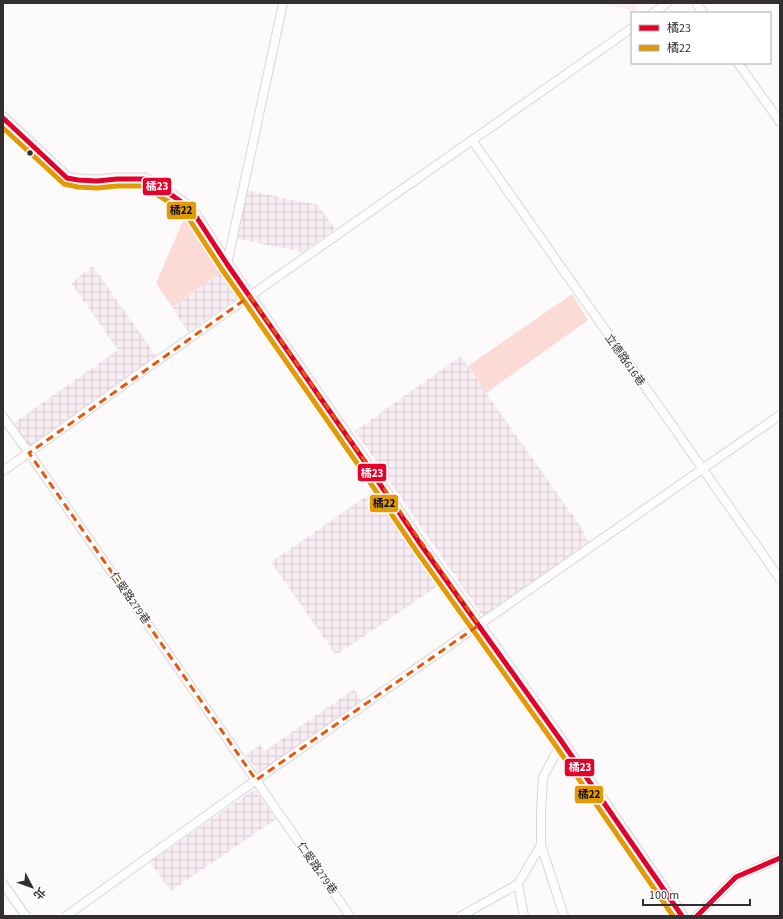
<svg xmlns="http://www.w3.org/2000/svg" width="783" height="919" viewBox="0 0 783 919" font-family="'Source Sans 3','Noto Sans TC',sans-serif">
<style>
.built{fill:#f9edf4}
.industrial{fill:url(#industrial-grid)}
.grass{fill:#fcdbd6}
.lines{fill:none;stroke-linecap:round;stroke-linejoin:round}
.street-casing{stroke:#d9d6d8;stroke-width:10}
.secondary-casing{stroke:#d9d6d8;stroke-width:13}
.street{stroke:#fffeff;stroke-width:8}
.secondary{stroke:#f9f6f9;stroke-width:11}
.bus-1-casing{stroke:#fff;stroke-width:8}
.bus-2-casing{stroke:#fff;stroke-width:8}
.bus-1{stroke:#e4002b;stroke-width:5}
.bus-2{stroke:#e39a05;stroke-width:5}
.marked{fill:none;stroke:#e8590c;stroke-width:3;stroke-dasharray:8 5;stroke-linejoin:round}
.bus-dot{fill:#332e31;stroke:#fff;stroke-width:1.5}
.labels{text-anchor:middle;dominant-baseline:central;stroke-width:4;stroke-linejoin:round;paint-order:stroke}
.street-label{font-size:11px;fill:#332e31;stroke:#fff}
.line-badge{stroke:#fff;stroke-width:1.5}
.badge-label{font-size:11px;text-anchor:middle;font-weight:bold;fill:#fff}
.pale-badge-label{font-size:11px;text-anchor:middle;font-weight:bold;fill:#111}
</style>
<defs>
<pattern id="industrial-grid" width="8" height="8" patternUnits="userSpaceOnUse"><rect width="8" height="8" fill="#f9edf4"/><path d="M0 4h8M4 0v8" fill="none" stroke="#d6ccd2"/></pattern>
</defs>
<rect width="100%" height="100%" fill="#fdfafc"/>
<!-- built -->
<path class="built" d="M597 3H638L636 11Z"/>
<!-- industrial -->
<path class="industrial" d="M246 190 318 205 335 229 303 252 237 239Z
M93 266 156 356 30 447 14 423 118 350 71 283Z
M225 270 242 295 188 332 172 307Z
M461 356 486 393 581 527 589 543 484 618 355 431Z
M377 489 442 583 336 655 271 562Z
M354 689 362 702 259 774 246 755 260 745 265 751Z
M255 789 276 819 171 891 150 862Z"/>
<!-- grass -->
<path class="grass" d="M186 214 225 270 172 307 156 283Z
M572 294 588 320 486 393 468 366Z"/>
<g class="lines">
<defs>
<path id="street" d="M696 3 703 13
M653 13 667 3
M738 63 780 122
M472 140 780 579
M227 264 283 3
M3 417 29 453 350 916
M3 471 140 373 632 28
M562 742 543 777 541 811V845L564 916
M3 884 26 916
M518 884 524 916
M66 916 256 780 780 415
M461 916 518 884 541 845
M697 916 736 877 780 858"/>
<path id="secondary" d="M3 118 67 178 78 180 97 181 117 179H145L173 196 187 206 195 215 227 264 365 462 421 545 479 625 562 742 682 916"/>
</defs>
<!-- street casing -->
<use href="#street" class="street-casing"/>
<!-- secondary casing -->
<use href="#secondary" class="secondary-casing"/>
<!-- street -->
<use href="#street" class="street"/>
<!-- secondary -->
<use href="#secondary" class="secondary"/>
<defs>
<path id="bus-1" d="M3 118 67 178 78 180 97 181 117 179H145L173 196 187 206 195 215 227 264 365 462 421 545 562 742 682 916
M697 916 736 877 780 858"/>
<path id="bus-2" d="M3 128 64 184 78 187 97 188 117 186H143L169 202 182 211 189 219 221 268 359 466 415 549 556 746 673 916"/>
</defs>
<!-- bus-1 casing -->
<use href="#bus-1" class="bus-1-casing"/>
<!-- bus-2 casing -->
<use href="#bus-2" class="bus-2-casing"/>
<!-- bus-1 -->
<use href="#bus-1" class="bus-1"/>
<!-- bus-2 -->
<use href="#bus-2" class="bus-2"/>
</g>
<!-- marked area -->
<path class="marked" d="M250 296 479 625 256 780 29 453Z"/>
<!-- markers -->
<circle class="bus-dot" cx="30" cy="153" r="3.5"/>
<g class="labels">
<!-- street labels -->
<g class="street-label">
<text transform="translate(625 360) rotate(55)">立德路616巷</text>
<text transform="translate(130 598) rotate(55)">仁愛路279巷</text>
<text transform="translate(317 868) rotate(55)">仁愛路279巷</text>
</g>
</g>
<g class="line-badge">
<rect x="142" y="177" width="30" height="19" rx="4" fill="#e4002b"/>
<rect x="166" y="201" width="31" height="19" rx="4" fill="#e39a05"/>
<rect x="357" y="463" width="30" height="19" rx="4" fill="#e4002b"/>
<rect x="369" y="494" width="30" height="19" rx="4" fill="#e39a05"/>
<rect x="564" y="758" width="31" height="19" rx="4" fill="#e4002b"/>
<rect x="574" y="785" width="30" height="19" rx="4" fill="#e39a05"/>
</g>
<g class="badge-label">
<text x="157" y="190">橘23</text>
<text x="372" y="477">橘23</text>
<text x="580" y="771">橘23</text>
</g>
<g class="pale-badge-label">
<text x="181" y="214">橘22</text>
<text x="384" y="507">橘22</text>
<text x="589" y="798">橘22</text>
</g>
<!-- border -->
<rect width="783" height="919" fill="none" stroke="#332e31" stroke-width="8"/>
<!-- legend -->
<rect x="631" y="12" width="140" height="52" fill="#ffffff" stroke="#adabad"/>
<rect x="639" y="25" width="20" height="6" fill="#e4002b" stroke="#adabad"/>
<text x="667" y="32" font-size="12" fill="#332e31">橘23</text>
<rect x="639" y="45" width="20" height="6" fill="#e39a05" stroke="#adabad"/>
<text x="667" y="52" font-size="12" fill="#332e31">橘22</text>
<!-- north arrow -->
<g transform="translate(32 887) rotate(131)" stroke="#ffffff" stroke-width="3" paint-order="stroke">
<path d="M0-3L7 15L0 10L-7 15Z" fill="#332e31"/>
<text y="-6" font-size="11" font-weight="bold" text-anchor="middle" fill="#332e31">北</text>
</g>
<!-- scale -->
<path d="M643 899v6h107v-6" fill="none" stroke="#332e31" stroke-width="2"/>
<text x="649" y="899" font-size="12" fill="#332e31" stroke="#ffffff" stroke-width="3" paint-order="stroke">100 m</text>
</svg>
